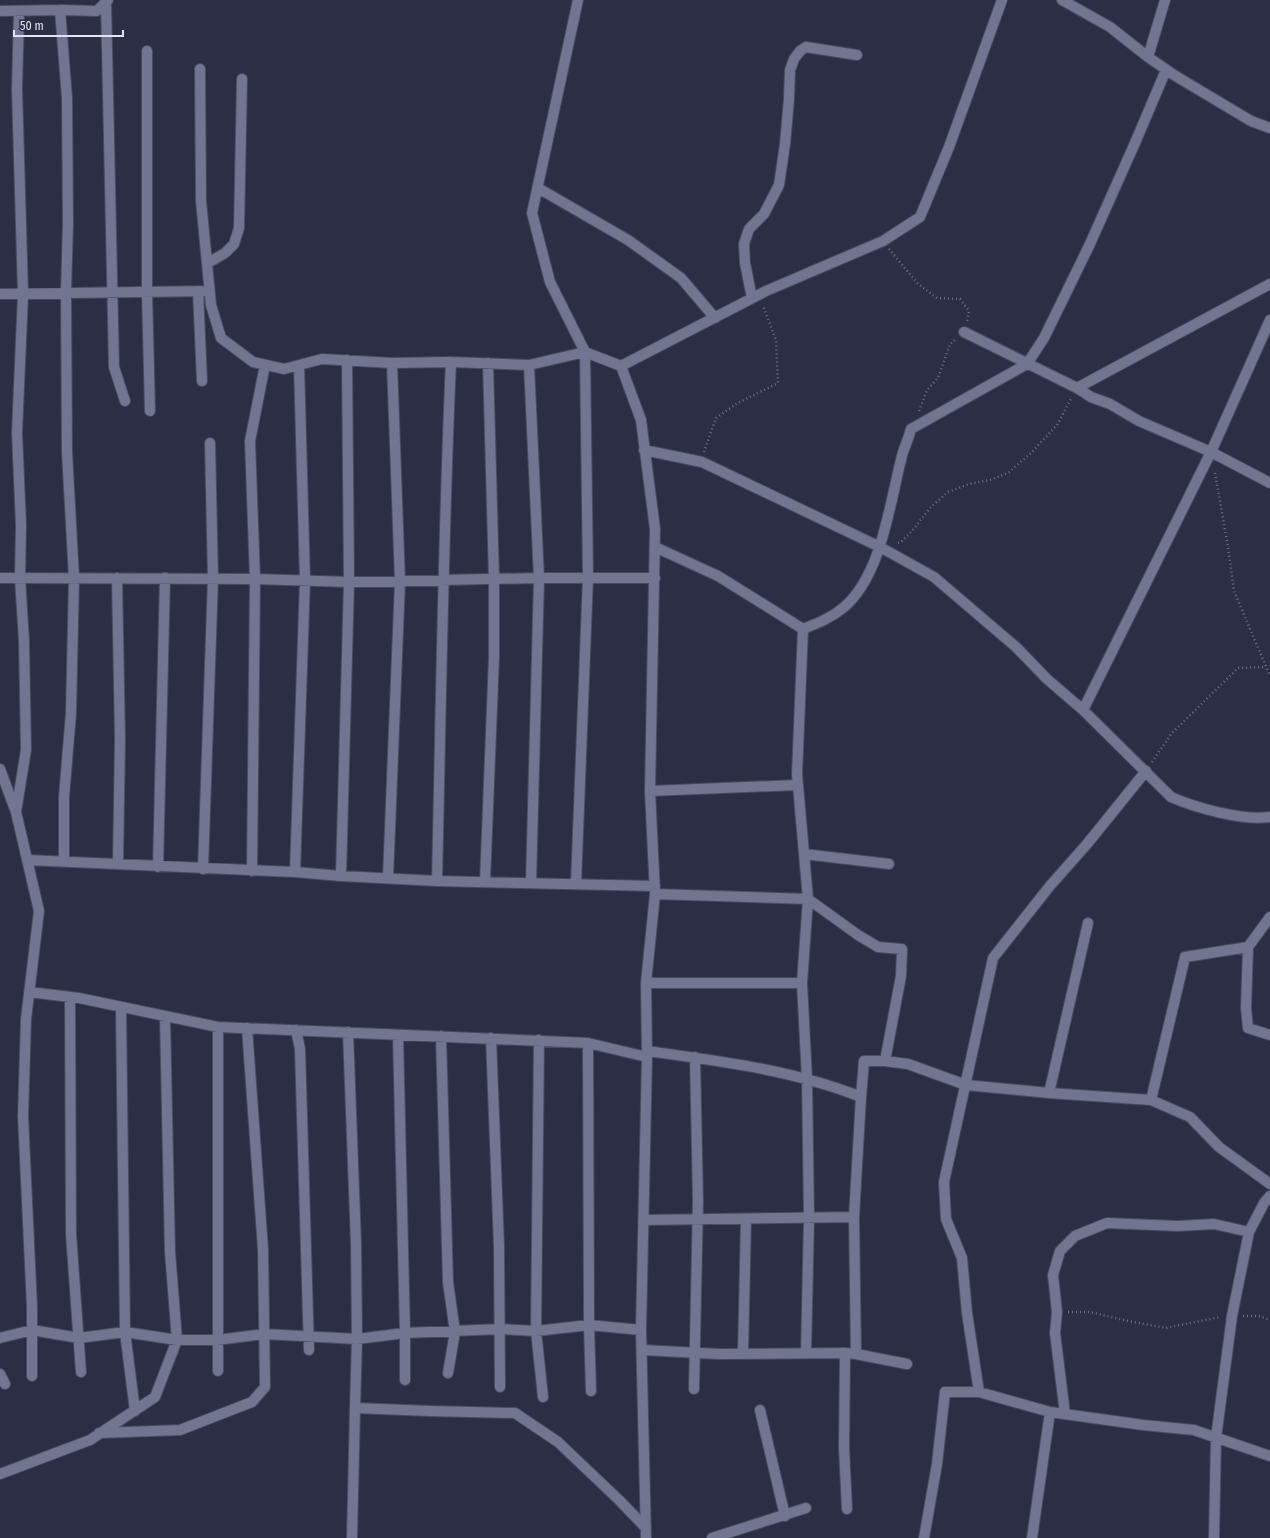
<svg xmlns="http://www.w3.org/2000/svg" width="1270" height="1538" viewBox="0 0 1270 1538" font-family="'Fira Sans Condensed',sans-serif">
<style>
.lines{fill:none;stroke-linecap:round;stroke-linejoin:round}
.minor-casing{stroke:#484b61;stroke-width:12}
.path{stroke:#6e7185;stroke-width:2.5;stroke-dasharray:1 3;stroke-linecap:butt}
.minor{stroke:#717590;stroke-width:10}
</style>
<rect width="100%" height="100%" fill="#2b2e45"/>
<g class="lines">
<defs>
<path id="minor" d="M578 0 532 213 550 282 585 352 621 366 641 420 655 529 650 791 655 894 646 983 647 1057 641 1330 646 1538
M1062 0 1110 27 1148 57 1174 75 1251 121 1270 128
M106 2 114 367 125 401
M60 10 67 98 68 223 66 293 67 452 74 578 71 713 64 797V862
M0 11 60 10 97 11 108 0
M147 51V292L150 411
M1148 57 1165 0
M200 69 201 201 211 305 221 338 253 362 284 369 322 359 392 363 451 362 529 365 585 352 588 577 576 884
M538 188 628 240 681 278 715 318
M208 263 225 253 234 244 239 228 242 79
M198 291 202 381
M0 294 209 291
M752 298 745 263 744 244 749 229 764 214 779 185 785 144 789 99 790 70 794 59 800 51 806 47 857 55
M964 332 1077 388 1270 284
M529 365 539 578 531 883
M621 366 766 291 883 241 920 217 949 147 1002 0
M1077 388 1091 397 1110 404 1139 421 1211 452 1270 483
M644 450 702 462 880 547 934 577 1016 647 1047 679 1083 710 1171 797C1196 808 1243 821 1270 817
M655 547 718 576 803 629
M0 578 255 579 349 582 539 578H655
M117 578 120 739 118 864
M803 629 797 774 808 899 802 983 807 1079 809 1218 806 1353
M803 629C818 623 831 618 843 608 883 575 890 499 903 452 906 444 909 437 911 429L1027 364 1044 338 1089 246 1135 143 1166 70
M1083 710 1211 452 1270 320
M0 769 16 812 39 911 26 1019 23 1116 32 1307V1376
M650 791 797 785
M16 812 26 750 24 641 20 578 21 525 17 433 23 294 17 89 19 11
M804 854 889 864
M27 860 295 872 341 876 437 881 655 886
M158 867 165 578
M203 869 213 578 210 443
M252 871 255 579 250 441 265 365
M295 872 305 580 299 365
M341 876 349 582 347 360
M388 878 400 581 392 363
M437 881C441 708 443 535 451 362
M485 882 494 657V579L488 363
M655 894 808 899 858 935 878 947 902 949 901 976 885 1061
M1270 917 1248 947 1246 1008 1248 1028 1270 1035
M646 983H802
M29 992 79 998 218 1027 588 1043 647 1057
M70 997 71 1234 81 1372
M121 1008 125 1332 135 1411
M296 1030 300 1049 309 1350
M348 1032 356 1243 357 1339 355 1408
M398 1035 405 1333V1380
M441 1036 448 1282 455 1332 448 1373
M491 1038 499 1246 500 1387
M539 1040 536 1331 543 1397
M588 1043 589 1325 591 1391
M647 1051C719 1061 793 1070 861 1097
M1049 1093 1088 923
M1151 1100 1185 957 1248 947
M644 1220 854 1217
M0 1338 32 1330 79 1338 125 1332 177 1340H217L264 1334 357 1339 405 1333 501 1329 536 1331 589 1325 641 1330
M643 1350 719 1354 845 1353 856 1354 907 1364
M845 1353 844 1448 847 1509
M743 1354 746 1219
M856 1354 854 1217 861 1097 864 1061H885L908 1064 966 1085 1049 1093 1151 1100 1190 1117 1219 1147 1270 1184
M218 1371V1027
M0 1374 5 1384
M694 1389 698 1201 695 1057
M979 1392 967 1313 962 1258 946 1219 944 1182 993 958 1049 887 1087 844 1146 771
M760 1410 785 1516
M1065 1414 1055 1333 1057 1312 1053 1275 1060 1251 1075 1236 1107 1223 1178 1226 1214 1224 1249 1232
M99 1433 180 1430 252 1402 265 1387 263 1249 247 1028
M0 1474 90 1440 155 1397 177 1340 170 1252 165 1017
M352 1538 355 1408 430 1411 515 1413 558 1442 619 1500 646 1528
M712 1538 806 1508
M924 1538 937 1464 945 1392H979L1050 1412 1143 1425 1194 1430 1270 1456
M1032 1538 1050 1412
M1214 1538 1216 1438 1232 1316 1249 1232 1264 1203 1270 1196"/>
</defs>
<!-- minor casing -->
<use href="#minor" class="minor-casing"/>
<!-- path -->
<path class="path" d="M889 249 918 284 937 298 960 299 969 311 967 321
M919 411 927 390 938 378 950 344 955 340
M704 452 716 418 736 404 778 383 776 340 763 306
M1215 473 1228 547 1234 591 1270 676
M898 543 901 542 912 531 931 507 948 492 969 484 990 480 1008 473 1032 452 1057 425 1072 397
M1152 762 1172 733 1238 668 1266 667
M1068 1312H1090L1128 1321 1166 1328 1220 1317
M1243 1316H1259L1270 1320"/>
<!-- minor -->
<use href="#minor" class="minor"/>
</g>
<!-- scale -->
<path d="M14 30v6h109v-6" fill="none" stroke="#e1e4f3" stroke-width="2"/>
<text x="20" y="30" font-size="12" fill="#e1e4f3" stroke="#2b2e45" stroke-width="3" paint-order="stroke">50 m</text>
</svg>
